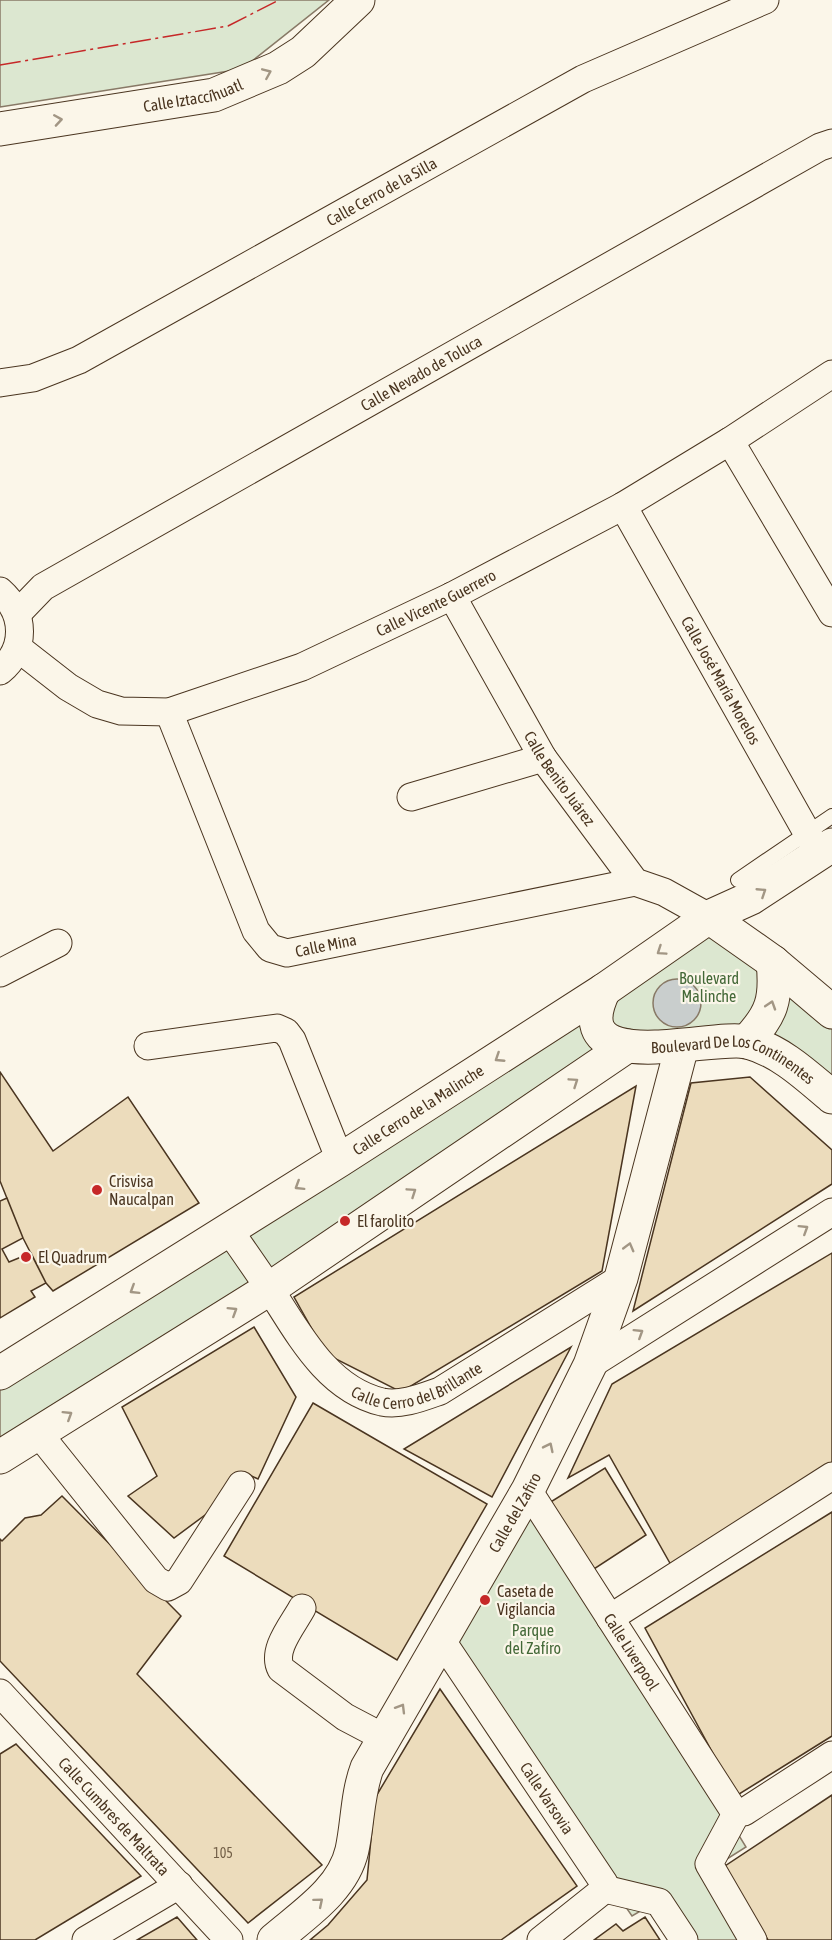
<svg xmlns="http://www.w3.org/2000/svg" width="832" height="1940" viewBox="0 0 832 1940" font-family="'Asap Condensed',sans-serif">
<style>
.green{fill:#dce7d0;stroke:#887966;stroke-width:1.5}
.water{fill:#c9cecd;stroke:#887966;stroke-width:1.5}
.building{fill:#ecdcbc;stroke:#4a3520;stroke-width:1.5}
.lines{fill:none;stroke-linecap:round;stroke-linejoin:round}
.lane-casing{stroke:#4a3520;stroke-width:16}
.street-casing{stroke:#4a3520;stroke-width:29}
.secondary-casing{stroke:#4a3520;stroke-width:35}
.lane{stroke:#fbf6e9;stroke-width:14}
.street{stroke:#fbf6e9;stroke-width:27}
.secondary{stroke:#fbf6e9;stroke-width:33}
.power{stroke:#c62828;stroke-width:1.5;stroke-dasharray:21 4.5 3 4.5;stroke-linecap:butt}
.oneway{stroke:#a29684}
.poi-dot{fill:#c62828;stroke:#fbf6e9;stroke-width:2}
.labels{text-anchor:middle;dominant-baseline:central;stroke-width:4.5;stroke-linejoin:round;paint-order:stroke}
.number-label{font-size:14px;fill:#725f47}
.street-label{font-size:16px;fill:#4a3520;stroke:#fbf6e9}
.park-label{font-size:16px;fill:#436837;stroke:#fbf6e9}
.poi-label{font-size:16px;fill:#4a3520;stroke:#fbf6e9;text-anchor:start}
</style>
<rect width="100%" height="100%" fill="#fbf6e9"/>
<!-- green -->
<path class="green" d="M0 0H329L242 69 0 107Z
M709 917 832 1012V1097L787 1060 627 1046 0 1457V1374Z
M528 1490 746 1847 711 1869 755 1940H677L654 1903 632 1916 442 1641Z"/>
<!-- water -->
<path class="water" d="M653 1003a24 24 0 1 1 48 0a24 24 0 1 1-48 0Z"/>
<!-- building -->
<path class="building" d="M0 1072 53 1151 128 1097 199 1203 53 1291 46 1283 23 1238 0 1181Z
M750 1077 832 1150V1184L633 1311 691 1083Z
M636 1086 602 1271 401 1392 326 1354 294 1297Z
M7 1198 23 1238 2 1249 9 1262 31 1253 46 1283 31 1291 35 1297 0 1318V1201Z
M832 1253V1464L671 1565 609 1455 568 1478 612 1384Z
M254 1327 296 1397 258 1479 243 1472 224 1501 174 1538 128 1496 157 1476 122 1407Z
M571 1347 492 1497 404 1449Z
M313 1403 487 1504 397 1660 224 1556Z
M605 1468 646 1535 594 1569 549 1503Z
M62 1496 181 1616 137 1674 322 1865 248 1923 0 1661V1539L2 1541 25 1518 41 1515Z
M832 1512V1736L736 1796 645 1628Z
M440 1689 577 1886 501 1940H310L328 1925 367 1880 375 1798Z
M16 1744 141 1876 35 1940H0V1754Z
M832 1795V1940H768L725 1866Z
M177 1917 197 1940H137Z
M645 1917 660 1940H594L616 1924 623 1931Z"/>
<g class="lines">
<defs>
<path id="lane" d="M738 880 832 816"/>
<g id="street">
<path id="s1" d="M0 383 33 378 79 360 583 79 765 0"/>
<path d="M730 441 832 613"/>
<path id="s2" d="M623 506 819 854"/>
<path d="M0 591C26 614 26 649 0 671"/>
<path id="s3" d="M452 596 543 758 635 882 664 892 709 917"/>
<path id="s4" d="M17 614 43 587 820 147 832 143"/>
<path id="s5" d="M18 648 68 687 97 704 121 711 169 712 302 667 452 596 623 506 730 441 832 374"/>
<path id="s6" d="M169 712 256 931 270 948 287 953 635 882"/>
<path d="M411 797 543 758"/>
<path d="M0 973 58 943"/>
<path d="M148 1046 277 1028 286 1032 292 1040 340 1160"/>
<path id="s7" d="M229 1230C243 1250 257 1270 271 1291 299 1334 327 1389 382 1402 401 1406 423 1397 440 1391L621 1278"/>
<path d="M590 1365 832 1212"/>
<path d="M39 1434 156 1580 168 1587 179 1581 241 1485"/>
<path id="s8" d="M528 1490 732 1808 737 1812H744L832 1755"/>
<path d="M302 1608C293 1625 271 1650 281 1669L345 1717 383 1737"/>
<path d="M610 1618 832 1476"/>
<path id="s9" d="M442 1641 604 1883 605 1889"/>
<path id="s10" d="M0 1693 229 1940"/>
<path d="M737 1812 709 1864 753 1940"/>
<path d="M605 1889 659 1902 684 1940"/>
<path d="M86 1940 179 1885"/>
<path d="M541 1940 605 1889"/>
</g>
<g id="secondary">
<path id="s11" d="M0 129 214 95 278 68 303 52 358 0"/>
<path d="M709 917 773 962 832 1012"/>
<path id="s12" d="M604 990C560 1082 711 1033 748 1042 781 1051 807 1076 832 1097"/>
<path d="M746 1042C772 1015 777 999 773 962"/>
<path id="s13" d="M0 1373 340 1160 604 990 709 917 751 898 832 845"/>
<path d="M0 1457 269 1289 627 1046"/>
<path id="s14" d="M274 1940C303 1915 343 1890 352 1850 358 1822 357 1795 367 1768L528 1490 590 1365 621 1278 682 1046"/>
</g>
</defs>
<!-- lane casing -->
<use href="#lane" class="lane-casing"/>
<!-- street casing -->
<use href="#street" class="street-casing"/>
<!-- secondary casing -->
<use href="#secondary" class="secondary-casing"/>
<!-- lane -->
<use href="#lane" class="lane"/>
<!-- street -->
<use href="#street" class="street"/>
<!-- secondary -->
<use href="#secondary" class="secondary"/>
<!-- power -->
<path class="power" d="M0 65 228 26 279 0"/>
</g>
<!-- one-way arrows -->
<defs><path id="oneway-chevron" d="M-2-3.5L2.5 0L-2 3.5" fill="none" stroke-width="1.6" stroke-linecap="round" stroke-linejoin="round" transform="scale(1.5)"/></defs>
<g class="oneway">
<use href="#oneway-chevron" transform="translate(267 73) rotate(-23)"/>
<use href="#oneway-chevron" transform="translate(58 120) rotate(-9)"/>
<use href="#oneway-chevron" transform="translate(762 892) rotate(-33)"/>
<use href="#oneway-chevron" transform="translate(661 951) rotate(146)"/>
<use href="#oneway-chevron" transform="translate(771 1005) rotate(-72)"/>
<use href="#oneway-chevron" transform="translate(499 1058) rotate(147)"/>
<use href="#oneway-chevron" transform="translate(574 1082) rotate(-34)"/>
<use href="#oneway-chevron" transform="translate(299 1186) rotate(148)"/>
<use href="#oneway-chevron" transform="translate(412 1192) rotate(-34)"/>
<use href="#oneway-chevron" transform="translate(804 1229) rotate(-32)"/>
<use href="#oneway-chevron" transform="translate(629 1247) rotate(-75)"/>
<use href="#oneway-chevron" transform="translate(134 1290) rotate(148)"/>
<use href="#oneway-chevron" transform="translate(233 1311) rotate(-32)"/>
<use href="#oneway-chevron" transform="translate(639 1333) rotate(-32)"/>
<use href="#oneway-chevron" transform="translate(68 1415) rotate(-32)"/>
<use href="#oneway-chevron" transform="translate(549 1447) rotate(-64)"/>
<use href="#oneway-chevron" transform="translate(401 1708) rotate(-59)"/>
<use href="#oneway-chevron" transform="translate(319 1902) rotate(-40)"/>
</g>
<!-- markers -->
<g class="poi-dot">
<circle cx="97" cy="1190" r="6"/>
<circle cx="345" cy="1221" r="6"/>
<circle cx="26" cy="1257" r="6"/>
<circle cx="485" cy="1600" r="6"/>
</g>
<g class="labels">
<!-- number labels -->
<g class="number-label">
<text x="223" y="1853">105</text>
</g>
<!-- street labels -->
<g class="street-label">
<text stroke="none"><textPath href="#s11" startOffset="196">Calle Iztaccíhuatl</textPath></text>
<text stroke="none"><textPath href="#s1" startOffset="429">Calle Cerro de la Silla</textPath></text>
<text stroke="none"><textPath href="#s4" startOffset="472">Calle Nevado de Toluca</textPath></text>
<text stroke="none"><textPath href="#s5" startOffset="459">Calle Vicente Guerrero</textPath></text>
<text stroke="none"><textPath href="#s2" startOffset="200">Calle José María Morelos</textPath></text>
<text stroke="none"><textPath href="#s3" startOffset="212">Calle Benito Juárez</textPath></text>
<text stroke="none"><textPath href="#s6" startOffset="315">Calle Mina</textPath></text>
<text stroke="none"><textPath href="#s12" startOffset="186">Boulevard De Los Continentes</textPath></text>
<text stroke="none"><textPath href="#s13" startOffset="494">Calle Cerro de la Malinche</textPath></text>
<text stroke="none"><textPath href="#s7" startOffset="273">Calle Cerro del Brillante</textPath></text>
<text stroke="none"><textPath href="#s14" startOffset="500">Calle del Zafiro</textPath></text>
<text stroke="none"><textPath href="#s8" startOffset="192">Calle Liverpool</textPath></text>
<text stroke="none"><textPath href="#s9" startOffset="189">Calle Varsovia</textPath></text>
<text stroke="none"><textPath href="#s10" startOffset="168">Calle Cumbres de Maltrata</textPath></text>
</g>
<!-- park labels -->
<g class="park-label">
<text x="709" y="978">Boulevard<tspan x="709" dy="18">Malinche</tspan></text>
<text x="533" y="1630">Parque<tspan x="533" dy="18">del Zafíro</tspan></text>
</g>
<!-- poi labels -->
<g class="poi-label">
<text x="109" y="1181">Crisvisa<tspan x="109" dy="18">Naucalpan</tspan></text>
<text x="357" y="1221">El farolito</text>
<text x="38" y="1257">El Quadrum</text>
<text x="497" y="1591">Caseta de<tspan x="497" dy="18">Vigilancia</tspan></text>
</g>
</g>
</svg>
